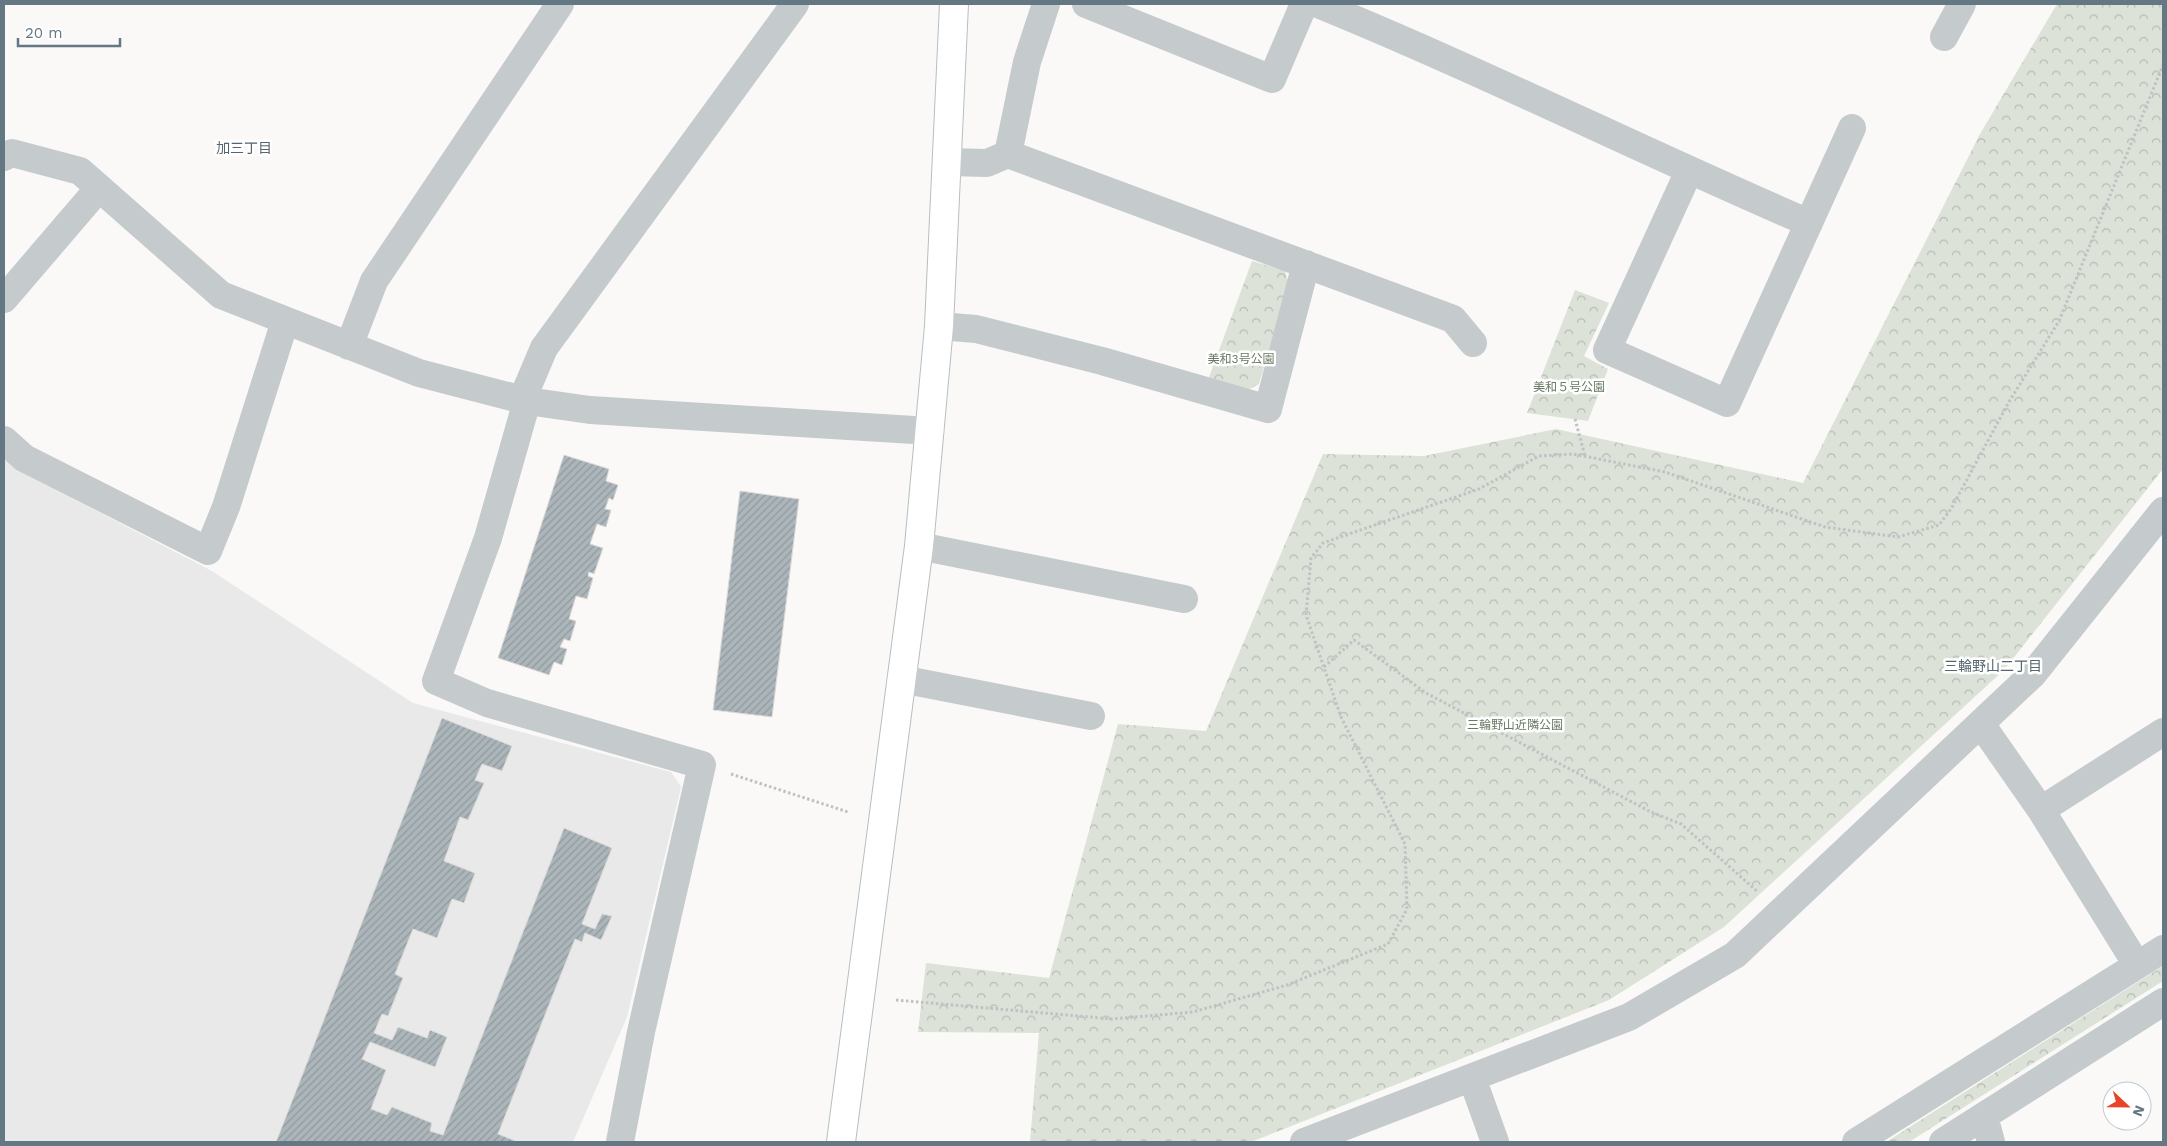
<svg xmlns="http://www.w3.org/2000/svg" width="2167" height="1146" viewBox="0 0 2167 1146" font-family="'Work Sans','Noto Sans JP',sans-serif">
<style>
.built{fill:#e8e9e8}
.forest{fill:url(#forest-crowns)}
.building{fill:url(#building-hatch);stroke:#dcdbd9}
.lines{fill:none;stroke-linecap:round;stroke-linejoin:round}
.secondary-casing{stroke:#b7bec1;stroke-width:30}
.path{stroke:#bfc2c4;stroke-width:3;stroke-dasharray:2.5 2.5;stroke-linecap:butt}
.street{stroke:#c5cacd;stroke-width:28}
.secondary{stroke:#fff;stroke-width:28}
.labels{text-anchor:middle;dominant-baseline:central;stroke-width:5;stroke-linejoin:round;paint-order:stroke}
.park-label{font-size:12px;fill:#697a63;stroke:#fff}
.neighbourhood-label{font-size:14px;fill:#56666e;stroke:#fff}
</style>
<defs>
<pattern id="forest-crowns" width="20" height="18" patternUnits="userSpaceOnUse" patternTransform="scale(1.25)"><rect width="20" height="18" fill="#dce2d8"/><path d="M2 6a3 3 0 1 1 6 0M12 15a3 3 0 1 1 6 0" fill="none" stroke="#b6bcb5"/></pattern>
<pattern id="building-hatch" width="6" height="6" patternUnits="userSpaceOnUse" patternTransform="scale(1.25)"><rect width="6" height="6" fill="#acb6ba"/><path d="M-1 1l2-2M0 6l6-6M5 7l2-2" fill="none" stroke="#90999d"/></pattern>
</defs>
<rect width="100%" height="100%" fill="#faf9f7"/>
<!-- built -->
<path class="built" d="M4 459 16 469 212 571 413 703 671 772 681 787 627 1017 573 1142H4Z"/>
<!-- forest -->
<path class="forest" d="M2057 4H2163V469L2004 670 1724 927 1609 1000 1251 1142H1030L1039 1033 918 1032 926 963 1049 978 1118 724 1206 731 1323 454 1424 456 1556 429 1803 483 1980 134Z
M1252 261 1285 271 1289 283 1259 384 1246 391 1208 380Z
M1575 290 1609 303 1584 356 1608 369 1588 421 1527 413Z
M2163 966V981L1909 1142H1886Z"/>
<!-- building -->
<path class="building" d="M564 455 609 469 606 481 618 485 613 500 609 498 605 509 611 510 606 527 597 524 590 544 603 548 594 574 589 572 588 576 593 578 587 599 576 596 569 619 576 621 570 641 564 639 560 647 567 649 562 665 554 662 549 675 498 658Z
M740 491 799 499 772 717 713 710Z
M442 718 512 746 502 771 482 764 475 780 484 783 468 820 460 817 444 861 475 873 464 903 452 899 437 938 413 929 395 974 403 978 388 1016 382 1014 374 1033 392 1040 398 1027 427 1038 430 1030 447 1037 435 1067 370 1042 362 1059 386 1070 371 1109 387 1115 392 1107 432 1123 430 1131 443 1135 564 828 612 848 582 924 595 929 602 914 612 916 601 940 585 933 582 942 575 939 498 1134 518 1142H276Z"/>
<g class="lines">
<defs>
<path id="secondary" d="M841 1142 919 546 939 326 954 4"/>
</defs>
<!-- secondary casing -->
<use href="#secondary" class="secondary-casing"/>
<!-- path -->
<path class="path" d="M1575 419 1585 456
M1324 667 1354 640 1426 693 1651 812 1681 824 1758 892
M731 774 848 812
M896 1000 1112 1019 1193 1012 1287 985 1388 944 1407 909 1405 844 1341 717 1306 615 1311 558 1323 543 1479 489 1539 456 1573 454 1665 472 1825 527 1898 537 1939 525 1951 509 2010 400 2059 321 2163 65"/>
<!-- street -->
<path class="street" d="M1086 4 1272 79 1304 4
M1318 4C1484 72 1644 152 1809 223
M1944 37 1962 4
M1008 154 1453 319 1473 343
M4 157 12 153 80 171 221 295 419 373 527 401 590 410 930 431
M947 162 987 163 1008 154 1027 62 1046 4
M1689 171 1607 350 1727 403 1852 128
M4 299 99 188
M939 326 976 329 1102 361 1268 409 1306 264
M349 346 374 281 560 4
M522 400 544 348 795 4
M527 401 488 538 436 681 487 703 702 765 641 1032 620 1142
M4 440 24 458 208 551 226 507 285 321
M919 546 1184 599
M901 679 1091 716
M1981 724 2041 810 2137 965
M2041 810 2163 732
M1472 1078 1495 1142
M1984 1116 1991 1142
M1304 1142 1629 1017 1735 955 2033 674 2163 511
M1856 1142 2163 949
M1943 1142 2163 1002"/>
<!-- secondary -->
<use href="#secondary" class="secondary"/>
</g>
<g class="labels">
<!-- park labels -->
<g class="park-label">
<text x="1241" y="359">美和3号公園</text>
<text x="1569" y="387">美和５号公園</text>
<text x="1515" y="725">三輪野山近隣公園</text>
</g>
<!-- neighbourhood labels -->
<g class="neighbourhood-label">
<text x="244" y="148">加三丁目</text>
<text x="1993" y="666">三輪野山二丁目</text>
</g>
</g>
<!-- border -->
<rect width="2167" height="1146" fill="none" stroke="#647883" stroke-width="10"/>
<!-- north arrow -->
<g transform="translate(2127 1106) rotate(112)"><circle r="24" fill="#ffffff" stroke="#c1c9cd"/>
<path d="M0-4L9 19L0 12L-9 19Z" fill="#e94328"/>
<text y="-8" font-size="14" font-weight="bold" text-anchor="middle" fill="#647883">N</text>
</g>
<!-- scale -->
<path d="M18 38v8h102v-8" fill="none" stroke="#647883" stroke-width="2.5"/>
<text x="25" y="38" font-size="15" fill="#647883" stroke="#ffffff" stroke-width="4" paint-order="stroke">20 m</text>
</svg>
